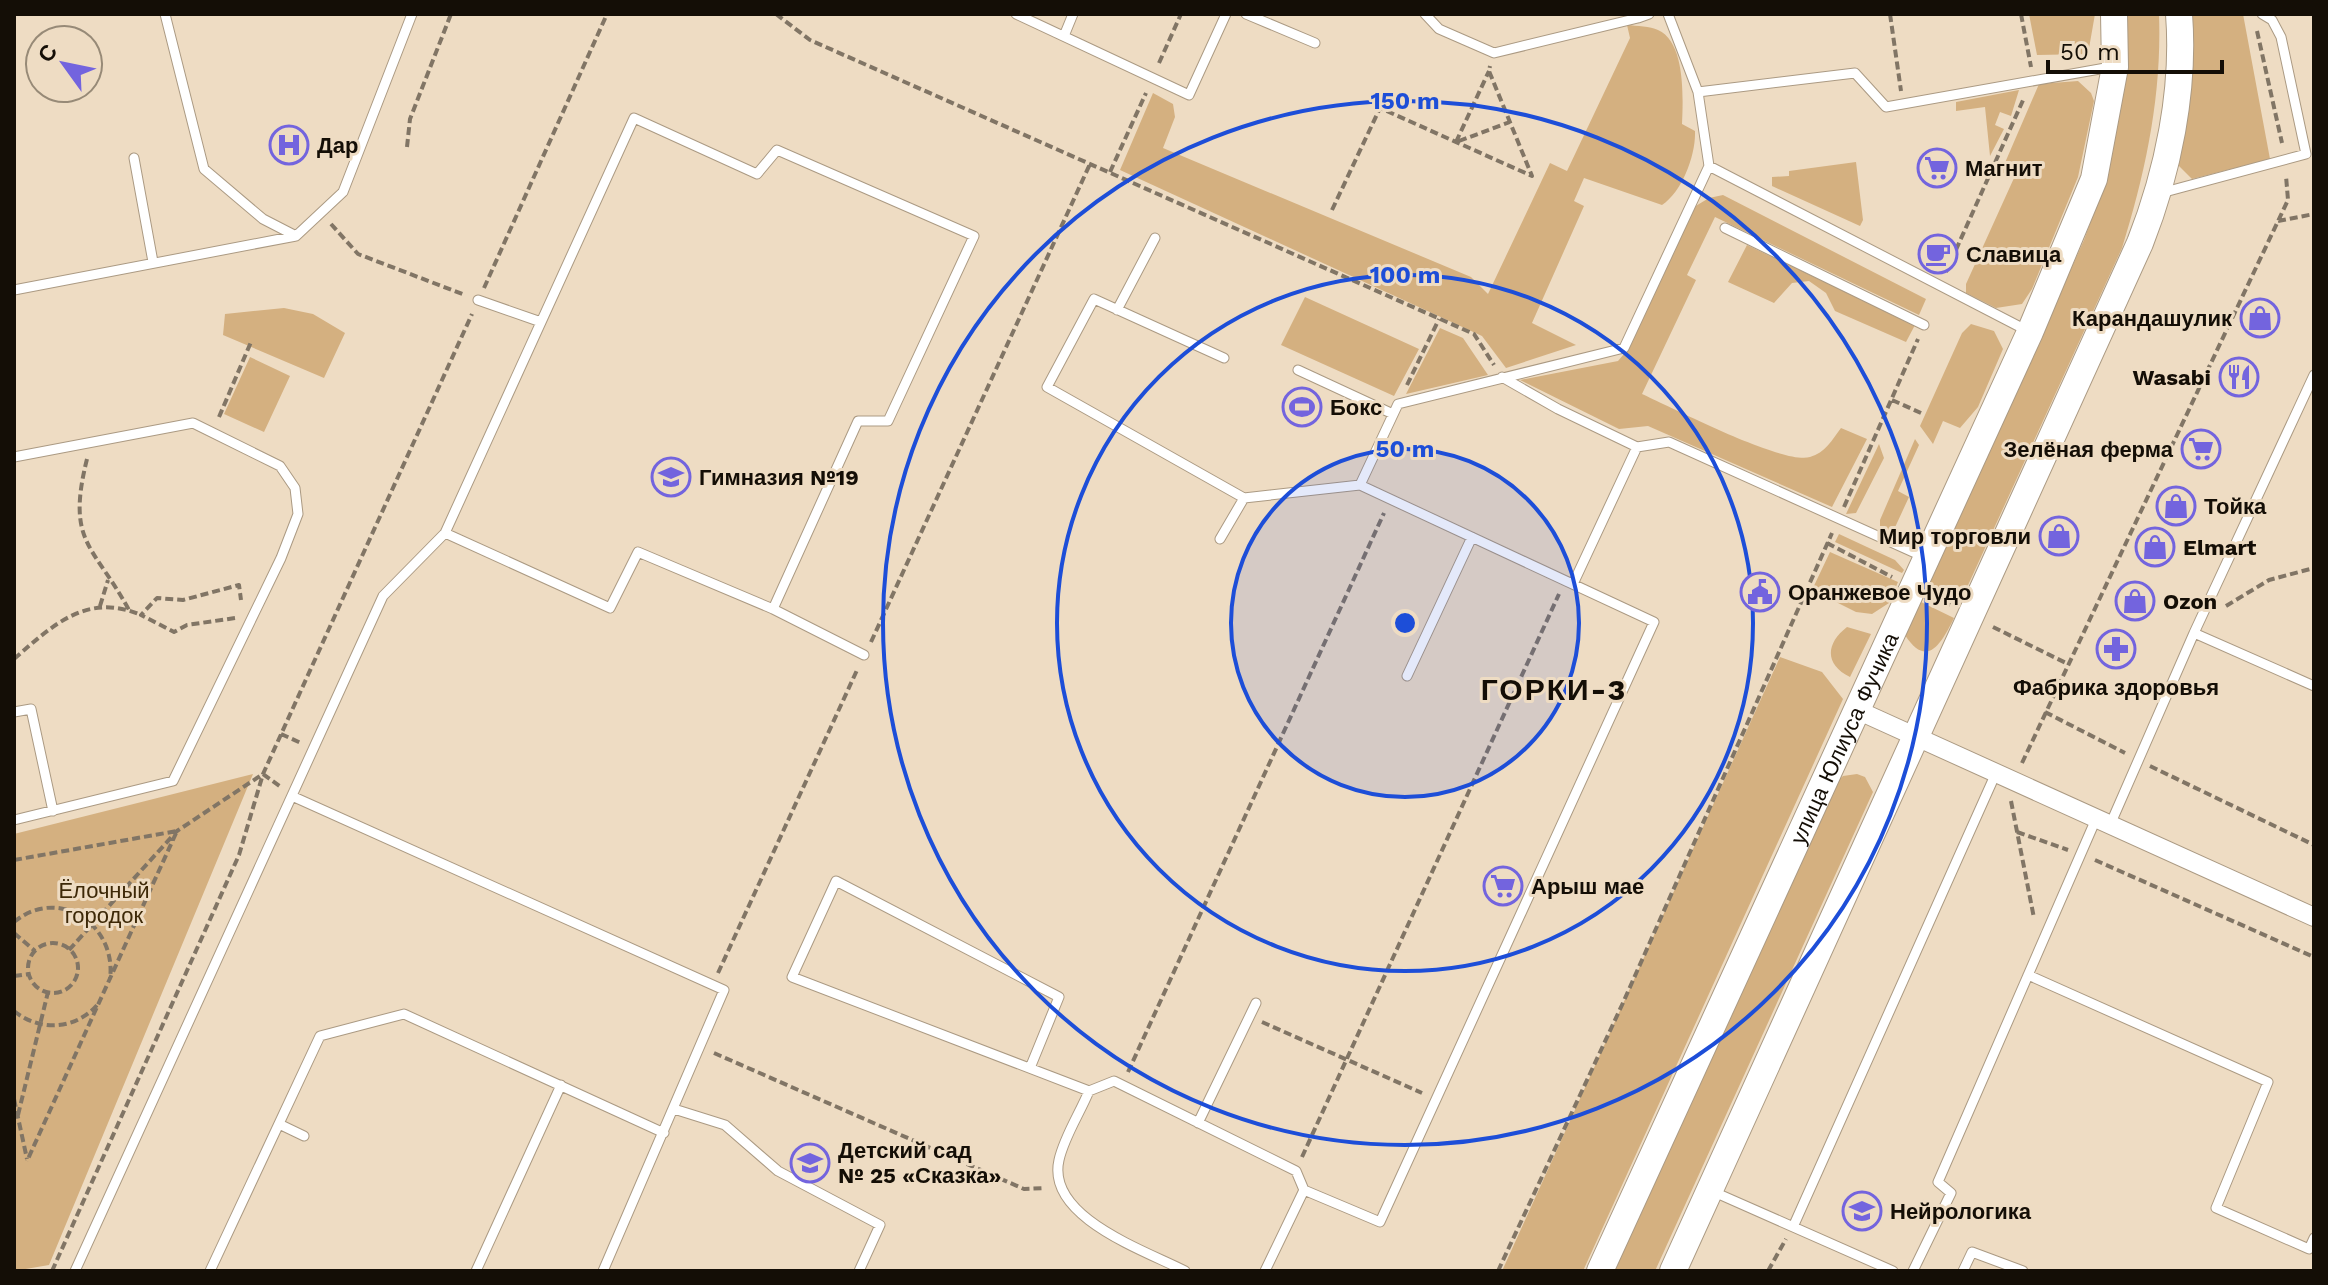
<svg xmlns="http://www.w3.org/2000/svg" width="2328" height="1285" viewBox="0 0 2328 1285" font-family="'Work Sans',sans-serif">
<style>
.green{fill:#d4b080}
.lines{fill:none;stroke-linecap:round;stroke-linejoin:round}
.lane-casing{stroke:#ab9a83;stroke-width:11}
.street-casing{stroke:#ab9a83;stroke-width:20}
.secondary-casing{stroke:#ab9a83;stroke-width:28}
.path{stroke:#817565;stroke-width:4;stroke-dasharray:8 4;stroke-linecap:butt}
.lane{stroke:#fff;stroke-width:9}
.street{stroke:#fff;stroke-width:18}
.secondary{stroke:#fff;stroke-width:26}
.ring{fill:none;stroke:#1d4ed8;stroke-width:4}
.labels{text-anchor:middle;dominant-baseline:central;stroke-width:6;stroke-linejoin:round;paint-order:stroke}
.poi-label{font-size:22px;font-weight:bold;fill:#140e06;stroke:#eedcc3;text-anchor:start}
.street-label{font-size:22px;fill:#140e06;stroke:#eedcc3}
.park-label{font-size:22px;fill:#3d2807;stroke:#eedcc3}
.district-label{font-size:30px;font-weight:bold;letter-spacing:2px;fill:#140e06;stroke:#eedcc3}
.centre{fill:#1d4ed8;stroke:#eedcc3;stroke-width:4}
.ring-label{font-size:24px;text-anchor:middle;font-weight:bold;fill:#1d4ed8;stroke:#eedcc3;stroke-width:6;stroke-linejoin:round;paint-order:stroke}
</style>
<rect width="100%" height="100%" fill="#eedcc3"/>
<!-- green -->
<path class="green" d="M2029 14H2095L2088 54 2037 55Z
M2125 14H2159C2162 95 2146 171 2122 248L1959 605 1927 588 2084 240C2111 168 2131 92 2125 14Z
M2189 14H2243L2270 159 2192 179 2176 163Z
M1627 25C1637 26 1650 26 1658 30 1686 42 1683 100 1682 124L1695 131C1696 155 1682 192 1662 205L1584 178 1574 201 1584 206 1532 323 1576 345 1506 368 1482 336 1120 170 1153 93 1173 104 1175 117 1163 148 1471 277 1488 294 1550 163 1567 171 1630 38Z
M2078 81 2091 93 2094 101 2078 177 2032 289 2022 304 1996 308 1966 293V284L2014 178 2001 172 2039 84Z
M2019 90 2011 116 2000 112 1995 125 2004 129 1990 156 1985 107 1956 111V102Z
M1856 162 1863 220 1860 226 1772 186V177L1789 176V171Z
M1723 195 1926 299 1919 315 1715 217 1687 275 1696 280 1642 394C1673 408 1783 465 1810 457 1825 453 1832 440 1841 428L1867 439 1832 507 1648 426 1619 429 1520 380 1618 361 1629 348 1694 207 1709 198Z
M1747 245 1915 325 1906 342 1835 311 1826 293 1809 281 1792 283 1774 303 1728 282Z
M1305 297 1419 349 1394 396 1281 345Z
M284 308 313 314 345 333 324 378 223 335 225 314Z
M1971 324 1994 331 2003 349 1978 407 1960 428 1943 421 1933 444 1920 426 1962 333Z
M1440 328 1463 338 1488 375 1406 394Z
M250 357 290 376 264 432 224 414Z
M1915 439 1919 445 1898 491 1909 497 1891 536 1880 529V520Z
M1879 444 1884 458 1856 513 1846 514Z
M1839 534 1895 560 1904 570 1902 573 1835 542Z
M1830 552 1898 582 1889 603 1872 614 1856 612 1812 590Z
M1919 601 1954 618C1943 640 1928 671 1905 635Z
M1847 627 1871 634 1850 677C1825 665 1825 644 1847 627Z
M1780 657 1822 672 1843 699 1583 1271H1502Z
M253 774 49 1265 14 1271V834Z
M1857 774 1865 777 1873 792 1655 1271H1612L1835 783 1843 776Z"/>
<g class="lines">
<defs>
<path id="lane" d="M165 14 204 169 263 219 296 236 343 192 412 14
M1016 14 1189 95 1226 14
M1246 14 1315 43
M1425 14 1439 29 1494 53 1638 18
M1637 14 1638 18 1649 14
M1668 14 1698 92
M1064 36 1073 14
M134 158 153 262
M1709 166 1698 92 1855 73 1886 107 2111 67
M2161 193 2306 154 2281 37 2272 20 2262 14
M1725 228 1924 325
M14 290 296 236
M478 300 541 322
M1117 310 1155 238
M1224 358 1094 299 1047 387 1244 498
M1298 370 1393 414
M1502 377 1558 409 1637 447 1573 584
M1637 447 1669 442 1924 557
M14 457 193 423 280 466 295 488 298 514 281 558 173 781 14 820
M1360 485 1398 404 1624 348 1709 166 2026 330
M445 533 610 608 638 552 773 609 864 655
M2194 633 2314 686
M1407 676 1472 537
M14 712 31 709 53 811
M294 797 724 990 603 1271
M2110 825 2194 633 2314 375
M2028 975 2268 1082 2216 1208 2309 1249 2314 1238
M1030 1068 1059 997 836 881 792 977 1089 1091 1114 1081 1296 1171 1304 1190 1380 1222 1654 622 1360 485 1244 498 1220 539
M1089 1091C1080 1113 1064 1137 1059 1160 1046 1217 1144 1250 1185 1271
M674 1109 725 1125 778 1171 880 1225 859 1271
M1198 1123 1256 1003
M279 1124 304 1136
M1714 1192 1893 1271
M1793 1227 1996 773
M75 1271 383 596 445 533 634 118 757 174 777 150 974 236 888 421H858L773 609
M210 1271 320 1036 404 1014 664 1133
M476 1271 561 1085
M1265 1271 1304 1190
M1913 1271 1951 1193 1938 1182 2096 819
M1963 1271 1972 1252 2023 1271"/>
<path id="street" d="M1857 710 2314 917"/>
<g id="secondary">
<path id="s1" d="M1600 1271 2030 332 2094 179 2115 67 2114 14"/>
<path d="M1673 1271 2140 243C2168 172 2185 90 2179 14"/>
</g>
</defs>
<!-- lane casing -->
<use href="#lane" class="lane-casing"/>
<!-- street casing -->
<use href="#street" class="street-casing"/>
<!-- secondary casing -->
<use href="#secondary" class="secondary-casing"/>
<!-- path -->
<path class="path" d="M776 14 810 40 1474 334 1494 365
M1890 14 1901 91
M2021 14 2031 67
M2257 31 2282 143
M1159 63 1181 14
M1459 141 1510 122
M1456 142 1489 71
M407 147 410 119 451 14
M1110 172 1146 93
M1332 210 1380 108 1532 176 1489 71 1490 66
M2278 221 2314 214
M331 224 358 254 465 295
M1946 272 2024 98
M484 288 607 14
M1407 385 1439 319
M1892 400 1921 413
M219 417 251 342
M87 459C66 543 93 544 129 610
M1844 507 1918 339
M1827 543 1892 577
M1932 597 1950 605
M100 606 108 580
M2226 606 2269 580 2314 568
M235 618 187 625 174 632 141 615 157 598 183 600 239 585 241 600
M1993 627 2068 664
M871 642 1090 164
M14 659C53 625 87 592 141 615
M2045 712 2125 753
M281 734 301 743
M2022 763 2288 200 2286 176
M2150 766 2314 845
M2011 801 2034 918
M2017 832 2068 850
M14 860 177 831 27 1161
M2095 860 2314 957
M14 922C59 885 117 925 110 979
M14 933 35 951
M28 968a25 25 0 1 1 50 0a25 25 0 1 1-50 0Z
M69 950 177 831 263 774 281 787
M718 973 858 668
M14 976 29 974
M14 1011C40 1032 76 1030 98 1004
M1262 1022 1422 1093
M714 1053 1024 1189 1045 1188
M1128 1072 1384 513
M14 1099 27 1159
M18 1115 48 992
M1302 1157 1559 594
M52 1271 239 855 263 774 472 314
M1498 1271 1622 1005 1832 533
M1768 1271 1786 1239"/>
<!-- lane -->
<use href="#lane" class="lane"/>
<!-- street -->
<use href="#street" class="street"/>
<!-- secondary -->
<use href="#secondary" class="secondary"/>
</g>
<!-- distance rings -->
<circle cx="1405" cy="623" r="174" fill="#1d4ed8" fill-opacity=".12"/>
<g class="ring">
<circle cx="1405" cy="623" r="174"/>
<circle cx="1405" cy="623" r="348"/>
<circle cx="1405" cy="623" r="522"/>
</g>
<!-- icons -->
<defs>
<symbol id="hospital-ring" viewBox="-11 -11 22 22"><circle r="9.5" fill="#eedcc3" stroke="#7364de" stroke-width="1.5"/><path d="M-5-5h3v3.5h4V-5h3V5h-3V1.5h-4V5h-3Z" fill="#7364de"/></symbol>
<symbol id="supermarket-ring" viewBox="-11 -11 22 22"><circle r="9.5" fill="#eedcc3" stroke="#7364de" stroke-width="1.5"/><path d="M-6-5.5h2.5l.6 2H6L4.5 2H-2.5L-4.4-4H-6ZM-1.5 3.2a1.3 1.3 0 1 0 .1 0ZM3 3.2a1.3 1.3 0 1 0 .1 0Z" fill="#7364de"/></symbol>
<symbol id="cafe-ring" viewBox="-11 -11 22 22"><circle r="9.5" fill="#eedcc3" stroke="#7364de" stroke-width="1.5"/><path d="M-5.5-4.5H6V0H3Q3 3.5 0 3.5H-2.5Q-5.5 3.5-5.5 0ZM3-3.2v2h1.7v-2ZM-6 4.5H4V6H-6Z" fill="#7364de"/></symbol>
<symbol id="shop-ring" viewBox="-11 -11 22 22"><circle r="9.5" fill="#eedcc3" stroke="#7364de" stroke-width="1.5"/><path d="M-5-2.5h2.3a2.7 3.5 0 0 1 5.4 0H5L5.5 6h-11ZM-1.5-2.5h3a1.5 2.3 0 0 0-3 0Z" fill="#7364de"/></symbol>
<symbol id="restaurant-ring" viewBox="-11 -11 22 22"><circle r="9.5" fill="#eedcc3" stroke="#7364de" stroke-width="1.5"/><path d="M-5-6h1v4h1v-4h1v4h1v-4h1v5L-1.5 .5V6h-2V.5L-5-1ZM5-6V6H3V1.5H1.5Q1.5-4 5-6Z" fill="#7364de"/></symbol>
<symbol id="stadium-ring" viewBox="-11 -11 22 22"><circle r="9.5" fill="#eedcc3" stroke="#7364de" stroke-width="1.5"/><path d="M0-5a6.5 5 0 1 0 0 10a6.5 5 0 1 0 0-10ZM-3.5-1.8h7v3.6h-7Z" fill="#7364de"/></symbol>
<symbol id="school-ring" viewBox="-11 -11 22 22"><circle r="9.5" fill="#eedcc3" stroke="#7364de" stroke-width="1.5"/><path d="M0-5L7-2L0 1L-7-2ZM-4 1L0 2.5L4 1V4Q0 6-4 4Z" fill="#7364de"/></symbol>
<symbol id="civic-ring" viewBox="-11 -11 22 22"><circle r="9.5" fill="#eedcc3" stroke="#7364de" stroke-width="1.5"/><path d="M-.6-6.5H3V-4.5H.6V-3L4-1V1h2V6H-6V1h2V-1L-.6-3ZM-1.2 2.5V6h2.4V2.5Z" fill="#7364de"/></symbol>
<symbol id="pharmacy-ring" viewBox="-11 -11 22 22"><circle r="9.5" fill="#eedcc3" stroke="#7364de" stroke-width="1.5"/><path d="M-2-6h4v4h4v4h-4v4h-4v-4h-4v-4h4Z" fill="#7364de"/></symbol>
</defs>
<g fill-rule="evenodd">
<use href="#hospital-ring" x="267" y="123" width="44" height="44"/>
<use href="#supermarket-ring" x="1915" y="146" width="44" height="44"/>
<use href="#cafe-ring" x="1916" y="232" width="44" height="44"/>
<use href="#shop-ring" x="2238" y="296" width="44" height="44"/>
<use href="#restaurant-ring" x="2217" y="355" width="44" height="44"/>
<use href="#stadium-ring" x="1280" y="385" width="44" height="44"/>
<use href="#supermarket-ring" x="2179" y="427" width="44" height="44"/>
<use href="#school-ring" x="649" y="455" width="44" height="44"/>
<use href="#shop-ring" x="2154" y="484" width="44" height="44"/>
<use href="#shop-ring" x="2037" y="514" width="44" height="44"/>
<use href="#shop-ring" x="2133" y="525" width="44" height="44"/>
<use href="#civic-ring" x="1738" y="570" width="44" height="44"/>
<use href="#shop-ring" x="2113" y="579" width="44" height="44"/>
<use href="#pharmacy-ring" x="2094" y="627" width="44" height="44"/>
<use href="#supermarket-ring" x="1481" y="864" width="44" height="44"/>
<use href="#school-ring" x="788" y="1141" width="44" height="44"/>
<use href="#school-ring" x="1840" y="1189" width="44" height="44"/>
</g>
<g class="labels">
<!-- poi labels -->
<g class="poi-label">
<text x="317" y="145">Дар</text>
<text x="1965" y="168">Магнит</text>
<text x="1966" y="254">Славица</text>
<text x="2232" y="318" text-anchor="end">Карандашулик</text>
<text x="2211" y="377" text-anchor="end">Wasabi</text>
<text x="1330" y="407">Бокс</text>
<text x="2173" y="449" text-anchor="end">Зелёная ферма</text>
<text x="699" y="477">Гимназия №19</text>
<text x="2204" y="506">Тойка</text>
<text x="2031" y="536" text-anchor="end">Мир торговли</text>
<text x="2183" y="547">Elmart</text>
<text x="1788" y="592">Оранжевое Чудо</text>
<text x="2163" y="601">Ozon</text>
<text x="2116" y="687" text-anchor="middle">Фабрика здоровья</text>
<text x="1531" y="886">Арыш мае</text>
<text x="838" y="1150">Детский сад<tspan x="838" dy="25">№ 25 «Сказка»</tspan></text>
<text x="1890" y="1211">Нейрологика</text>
</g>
<!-- street labels -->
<g class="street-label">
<text stroke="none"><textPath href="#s1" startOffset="586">улица Юлиуса Фучика</textPath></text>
</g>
<!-- park labels -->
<g class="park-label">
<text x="104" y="890">Ёлочный<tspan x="104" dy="25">городок</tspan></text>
</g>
<!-- district labels -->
<g class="district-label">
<text x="1554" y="689">ГОРКИ-3</text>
</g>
</g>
<circle cx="1405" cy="623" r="12" class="centre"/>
<g class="ring-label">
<text x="1405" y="109">150 m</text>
<text x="1405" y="283">100 m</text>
<text x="1405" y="457">50 m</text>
</g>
<!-- border -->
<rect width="2328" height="1285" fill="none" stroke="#140e06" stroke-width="32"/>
<!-- north arrow -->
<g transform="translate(64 64) rotate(303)"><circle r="38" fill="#eedcc3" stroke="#978a77" stroke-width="2"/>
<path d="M0-6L14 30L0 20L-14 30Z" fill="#7364de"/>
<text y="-12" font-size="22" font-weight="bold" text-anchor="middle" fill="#140e06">С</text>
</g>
<!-- scale -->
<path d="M2048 60v12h174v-12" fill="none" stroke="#140e06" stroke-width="4"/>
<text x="2060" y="60" font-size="24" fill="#140e06" stroke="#eedcc3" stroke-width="6" paint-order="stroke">50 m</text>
</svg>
